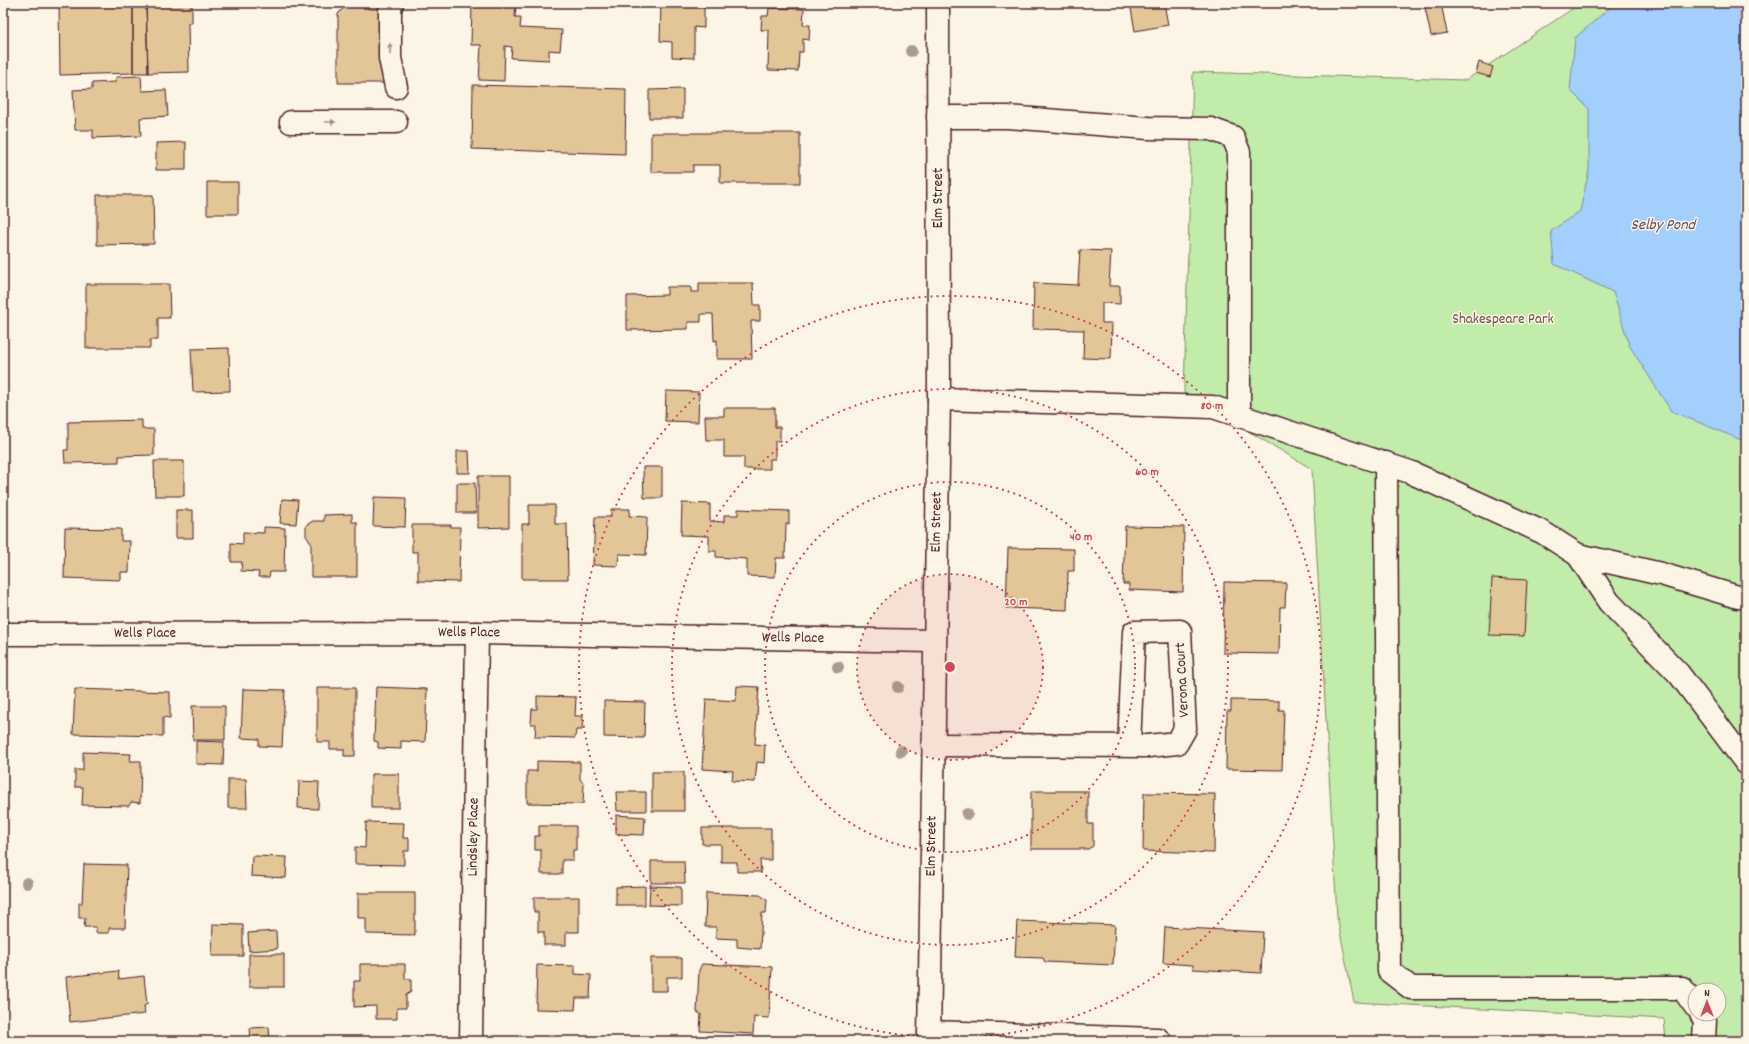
<svg xmlns="http://www.w3.org/2000/svg" width="1749" height="1044" viewBox="0 0 1749 1044" font-family="Dekko,sans-serif">
<style>
.green{fill:#c2eca9;stroke:#86866a;fill-rule:evenodd}
.water{fill:#a2cffd;stroke:#7f89a9}
.building{fill:#e3c697;stroke:#4a1f2b}
.lines{fill:none;stroke-linecap:round;stroke-linejoin:round}
.minor-casing{stroke:#4a1f2b;stroke-width:25}
.minor{stroke:#fcf5e5;stroke-width:22}
.tree{fill:#ab9b90}
.oneway{fill:#a38a88}
.ring{fill:none;stroke:#d1495b;stroke-width:2;stroke-dasharray:2 4}
.labels{text-anchor:middle;dominant-baseline:central;stroke-width:3;stroke-linejoin:round;paint-order:stroke}
.street-label{font-size:15px;fill:#4a1f2b;stroke:#fcf5e5}
.park-label{font-size:15px;fill:#68524a;stroke:#fcf5e5}
.water-label{font-size:16px;font-style:italic;fill:#604b60;stroke:#fcf5e5}
.centre{fill:#d1495b;stroke:#fcf5e5;stroke-width:2}
.ring-label{font-size:12px;text-anchor:middle;font-weight:bold;fill:#d1495b;stroke:#fcf5e5;stroke-width:3;stroke-linejoin:round;paint-order:stroke}
</style>
<rect width="100%" height="100%" fill="#fcf5e5"/>
<filter id="ink" filterUnits="userSpaceOnUse"><feTurbulence type="fractalNoise" baseFrequency=".025" numOctaves="2"/><feDisplacementMap in="SourceGraphic" scale="8" xChannelSelector="R" yChannelSelector="G"/><feConvolveMatrix kernelMatrix="1 2 1 2 8 2 1 2 1" color-interpolation-filters="sRGB"/></filter>
<g filter="url(#ink)">
<!-- green -->
<path class="green" d="M1581 3H1746V1041H1666L1664 1019 1354 1002 1337 917 1312 469 1184 393 1193 72 1466 80ZM1695 990H1719V1014H1695Z"/>
<!-- water -->
<path class="water" d="M1609 3H1746V442L1671 411 1629 345 1613 292 1554 264 1551 231 1580 211 1589 170V109L1570 90 1575 38 1609 8Z"/>
<!-- building -->
<path class="building" d="M59 3H133V73L60 75Z
M133 3H146L148 73H133Z
M146 3H192V23H188L189 72 148 73Z
M348 3H362L369 9H385L384 83H338V14Z
M472 3H516L515 17H521L520 28 562 30 560 51 549 50V60L511 58 512 47 505 46 504 81 479 80 481 45H471Z
M661 3H704V28L694 27V58L672 57V42L660 41Z
M999 3H1035V5L999 6Z
M1130 3H1164L1168 25 1135 31Z
M1424 3H1441L1447 33 1431 36Z
M769 8 804 9 803 25H810L809 40 803 39V52H799L798 71 768 70 769 30H761L762 16H768Z
M1479 62 1493 67 1490 77 1476 73Z
M141 76 142 91 166 90 168 116 140 118 141 136 93 138V130H75L73 90 92 89V83L116 82V77Z
M473 85 626 89 625 154 472 149Z
M683 89V118H649V90Z
M651 133H800V183H720V165H693V172H651Z
M186 142V170H156V143Z
M207 182H238V214H207Z
M97 195H153L154 244 97 245Z
M1080 250 1111 251 1109 286H1120V304L1102 303V323H1112L1111 359 1083 358 1084 330 1033 329 1034 283 1078 285Z
M699 283H753L754 305H760V321H751L752 359H717V340L714 341 713 314H701V322H688V329L627 330V296L667 295V287H691V292H699Z
M86 284H169L170 318H158V340H150V348H86Z
M229 348 230 391 193 392 191 349Z
M666 391 699 392 698 422 665 421Z
M724 408H775V427H780V441H775V459H770V469H744V457H724V440H706L705 416H724Z
M142 420V429H154V455L119 456V462L65 463 64 450H68V422Z
M457 451H469L470 473H457Z
M154 461H184V496H155Z
M643 467H662V498H644Z
M478 476H509V527L478 528Z
M457 483H475L476 513H457Z
M374 497 406 498 405 527 373 526Z
M282 499 298 500 296 524 280 523Z
M682 503 710 504V521L724 522V515H738V509L789 511V524H786L785 558H776L775 577 747 576V559L716 557V551H709V536L681 535Z
M529 505H555V524H567L568 579H522V524H529Z
M611 509H630L629 516 647 517 646 555 619 554 618 566 593 565 595 517H611Z
M176 510H193V538H176Z
M352 514V522H357V577H311V543L306 536V525L313 521H324V515Z
M412 525H451V527H460L459 582 418 581V552H412Z
M1125 526 1184 527 1183 592 1129 590V584H1123Z
M264 527 285 528 284 572H270L269 577H258L259 572 241 571 242 562H231V543L243 544V532L264 533Z
M65 528 121 529V541H130L129 572H121V580L64 578Z
M1008 548 1074 549V571H1068L1067 610 1006 608Z
M1492 578 1527 580 1524 636 1489 635Z
M1224 582 1286 583 1285 607H1280L1279 654 1223 653Z
M737 686 759 687 755 744 765 745 764 763 757 762 755 782 732 781 733 771 702 769 706 699 736 701Z
M376 687 427 689 425 742 401 741V749L378 748V742L374 741Z
M317 688H355V756H344V749H330V742H317Z
M75 689 170 692V718L163 717V736L73 734Z
M243 689 285 690 282 747 259 746V739L241 738Z
M537 696 576 697 575 716H583L582 730H576L575 738 535 737 536 724H531L532 709H537Z
M1231 700 1279 701V710H1284L1282 770 1226 769 1227 711H1231Z
M604 701 645 702 644 738 604 737Z
M192 706H225V740H193Z
M196 741 224 742 223 765 196 764Z
M83 752 131 754 130 761H141L140 803 131 802 129 806 82 805 83 787H75V770H83Z
M537 761 580 762V779L584 784 583 804 527 803V771H537Z
M652 772H684V811H652Z
M371 774H399V808H371Z
M228 779H246L247 808H228Z
M299 781 319 782 318 809 298 808Z
M1031 791H1088V824H1093V846L1088 849H1031Z
M616 792H646V811H617Z
M1144 793 1215 794 1214 853 1143 851Z
M616 815 645 817 644 835 616 834Z
M366 822 404 823 403 838H409V851H404V865L355 864V847L365 848Z
M539 826H576V850H573V860H562V874H541V850H535V836H539Z
M702 828H771V860H760L761 872H737V862H721V844H702Z
M252 856 287 857 286 878 251 876Z
M651 861H684L685 883H651Z
M84 864 127 865 125 928H109V933H96V927H84L85 918H79V903H82Z
M645 886V905H616V887Z
M650 886 681 887V906L649 905Z
M358 893H415V935L366 934V918H358Z
M706 893 760 895 767 900 766 913H762L760 949 737 947V939L716 938V927H705Z
M534 897H579V932H566V945H544V932H538V912H534Z
M1017 921 1115 925 1113 965 1045 962 1043 958 1015 957Z
M213 924 243 925V956H212Z
M1165 927 1263 932 1261 973 1193 969V965L1163 963Z
M276 931 277 949 249 951 248 933Z
M249 954H284V987H249Z
M651 958H682V977H667V991H651Z
M360 964H405V979H411V992L406 995V1008H397V1019H376V1006L354 1007V981H360Z
M702 964 772 967 769 1018 754 1017 753 1034 700 1031 701 1014 697 1012 699 970Z
M537 965 575 966V974L591 975 590 998H576L575 1010 536 1009Z
M118 971 119 979 144 976 147 1004 144 1006 145 1014 70 1022 66 977Z
M269 1027 270 1041H251L250 1028Z"/>
<g class="lines">
<defs>
<g id="minor">
<path d="M392 3 390 10V58L396 87"/>
<path d="M938 117H1007L1148 128 1211 129 1233 137 1239 152V416"/>
<path d="M291 122H396"/>
<path d="M939 399 1213 407 1410 472 1542 532 1578 555"/>
<path d="M1386 463 1389 971 1411 988H1682L1695 1006"/>
<path d="M1746 597H1738L1661 574 1578 555 1609 602 1679 674 1746 763"/>
<path id="s1" d="M3 634 477 633 934 641"/>
<path d="M933 745 1148 746 1177 743 1185 729 1180 631 1134 632 1129 746"/>
<path d="M1701 1014 1705 1020 1704 1041"/>
<path d="M929 1032 1158 1039 1160 1041"/>
<path id="s2" d="M471 1041 477 633"/>
<path id="s3" d="M929 1041 939 399 938 3"/>
</g>
</defs>
<!-- minor casing -->
<use href="#minor" class="minor-casing"/>
<!-- minor -->
<use href="#minor" class="minor"/>
</g>
<!-- trees -->
<g class="tree">
<circle cx="911" cy="51" r="6"/>
<circle cx="838" cy="667" r="6"/>
<circle cx="898" cy="687" r="6"/>
<circle cx="901" cy="751" r="6"/>
<circle cx="967" cy="814" r="6"/>
<circle cx="27" cy="883" r="6"/>
</g>
<!-- one-way arrows -->
<defs><path id="oneway-solid" d="M-6-.8H1V-3.2L6.5 0L1 3.2V.8H-6Z"/></defs>
<g class="oneway">
<use href="#oneway-solid" transform="translate(390 49) rotate(-90)"/>
<use href="#oneway-solid" transform="translate(330 122)"/>
</g>
</g>
<!-- distance rings -->
<circle cx="950" cy="667" r="93" fill="#d1495b" fill-opacity=".12"/>
<g class="ring">
<circle cx="950" cy="667" r="93"/>
<circle cx="950" cy="667" r="185"/>
<circle cx="950" cy="667" r="278"/>
<circle cx="950" cy="667" r="371"/>
</g>
<g class="labels">
<!-- street labels -->
<g class="street-label">
<text transform="translate(939 198) rotate(-90)">Elm Street</text>
<text stroke="none"><textPath href="#s3" startOffset="519">Elm Street</textPath></text>
<text stroke="none"><textPath href="#s1" startOffset="142">Wells Place</textPath></text>
<text stroke="none"><textPath href="#s1" startOffset="466">Wells Place</textPath></text>
<text stroke="none"><textPath href="#s1" startOffset="790">Wells Place</textPath></text>
<text transform="translate(1183 680) rotate(-93)">Verona Court</text>
<text stroke="none"><textPath href="#s2" startOffset="204">Lindsley Place</textPath></text>
<text stroke="none"><textPath href="#s3" startOffset="195">Elm Street</textPath></text>
</g>
<!-- park labels -->
<g class="park-label">
<text x="1503" y="320">Shakespeare Park</text>
</g>
<!-- water labels -->
<g class="water-label">
<text x="1663" y="225">Selby Pond</text>
</g>
</g>
<circle cx="950" cy="667" r="6" class="centre"/>
<g class="ring-label">
<text x="1212" y="409">80 m</text>
<text x="1147" y="475">60 m</text>
<text x="1081" y="540">40 m</text>
<text x="1016" y="605">20 m</text>
</g>
<!-- margin -->
<rect width="1749" height="1044" fill="none" stroke="#fcf5e5" stroke-width="16"/>
<rect x="8" y="8" width="1733" height="1028" fill="none" stroke="#4a1f2b" stroke-width="1.5" filter="url(#ink)"/>
<!-- north arrow -->
<g transform="translate(1707 1002)"><circle r="19" fill="#fcf5e5" stroke="#b59f9b"/>
<path d="M0-3L7 15L0 10L-7 15Z" fill="#d1495b"/>
<text y="-6" font-size="11" font-weight="bold" text-anchor="middle" fill="#4a1f2b">N</text>
</g>
</svg>
